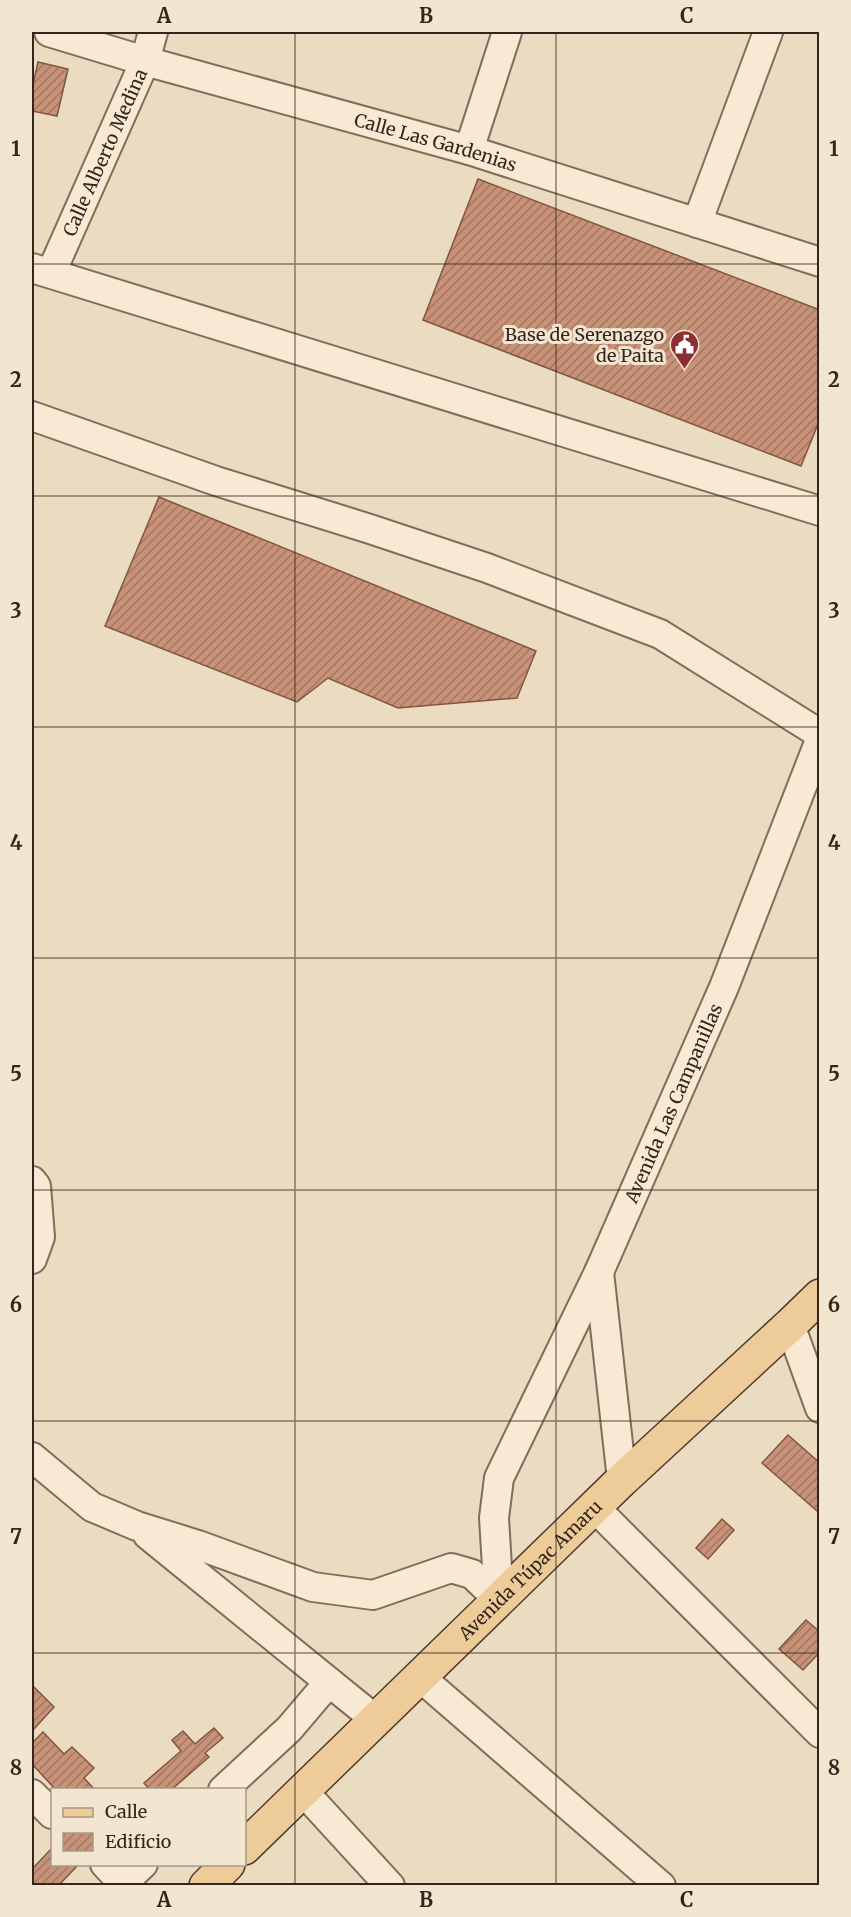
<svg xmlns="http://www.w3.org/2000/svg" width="851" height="1917" viewBox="0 0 851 1917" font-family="Merriweather,serif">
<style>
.building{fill:url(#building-hatch);stroke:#815540;stroke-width:1.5}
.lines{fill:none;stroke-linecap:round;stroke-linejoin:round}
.minor-casing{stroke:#836c59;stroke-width:32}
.major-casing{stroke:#513b2e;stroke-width:36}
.minor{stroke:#f7e9d3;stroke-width:28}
.major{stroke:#edcc99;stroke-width:33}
.grid{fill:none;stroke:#34261d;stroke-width:1.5;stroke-opacity:0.55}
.labels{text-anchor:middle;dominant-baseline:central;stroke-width:6;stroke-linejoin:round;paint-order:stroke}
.street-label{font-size:18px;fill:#34261d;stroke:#f3e6d0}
.poi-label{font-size:18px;fill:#34261d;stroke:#f3e6d0;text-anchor:end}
.neatline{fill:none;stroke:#34261d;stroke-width:2}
.grid-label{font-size:20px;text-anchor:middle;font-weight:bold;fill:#34261d}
</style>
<defs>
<pattern id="building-hatch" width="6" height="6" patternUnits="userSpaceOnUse" patternTransform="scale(1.5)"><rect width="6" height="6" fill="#c89278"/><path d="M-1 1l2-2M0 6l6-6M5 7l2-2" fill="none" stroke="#a37762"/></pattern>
</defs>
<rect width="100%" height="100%" fill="#ebdbc1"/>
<!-- building -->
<path class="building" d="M38 62 68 69 57 116 32 111V89Z
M478 179 820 310V419L801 466 423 320Z
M159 497 536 651 517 698 398 708 328 678 297 702 105 626Z
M788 1435 820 1463V1508L817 1511 762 1463Z
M722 1519 734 1530 708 1559 696 1548Z
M806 1620 820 1632V1652L803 1670 779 1649Z
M32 1685 54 1707 32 1731Z
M214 1728 223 1738 205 1753 209 1757 171 1790H150L144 1783 181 1751 172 1740 183 1731 195 1744Z
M43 1732 64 1754 72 1747 94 1768 84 1778 95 1790H56L32 1764V1743Z
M52 1848V1864H79L58 1886H32V1869Z"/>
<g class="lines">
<defs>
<g id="minor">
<path id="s1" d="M49 32 145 61 469 150 820 262"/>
<path d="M469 150 507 32"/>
<path d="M697 223 768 32"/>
<path d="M32 268 820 511"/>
<path id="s2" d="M51 273 145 61 153 32"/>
<path d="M32 416 216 481 370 529 487 568 660 634 820 734"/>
<path d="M32 1181 36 1186 40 1237 32 1259"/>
<path d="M599 1272 622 1480"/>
<path d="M790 1325 820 1408"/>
<path d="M32 1457 92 1507 137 1526 198 1545 313 1587 373 1595 451 1568 472 1574 499 1600"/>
<path d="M594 1507 820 1733"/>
<path d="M148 1535 376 1720"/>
<path id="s3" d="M499 1600 494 1518 499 1478 599 1272 724 987 820 740"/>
<path d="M420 1677 661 1886"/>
<path d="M223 1790 289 1729 329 1682"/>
<path d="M303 1791 390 1886"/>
<path d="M32 1794 52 1814"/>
<path d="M105 1864 123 1883"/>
<path d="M120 1886 143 1864"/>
</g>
<g id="major">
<path id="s4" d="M244 1848 622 1480 790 1325 820 1296"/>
<path d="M206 1886 228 1864"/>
</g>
</defs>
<!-- minor casing -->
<use href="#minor" class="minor-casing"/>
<!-- major casing -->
<use href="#major" class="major-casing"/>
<!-- minor -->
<use href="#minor" class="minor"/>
<!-- major -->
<use href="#major" class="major"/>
</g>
<!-- grid -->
<path class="grid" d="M295 32V1886M556 32V1886M32 264H820M32 496H820M32 727H820M32 958H820M32 1190H820M32 1421H820M32 1653H820"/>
<!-- icons -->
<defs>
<symbol id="civic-pin" viewBox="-11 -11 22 30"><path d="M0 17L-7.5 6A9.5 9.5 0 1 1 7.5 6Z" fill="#8f2d36" stroke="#f3e6d0"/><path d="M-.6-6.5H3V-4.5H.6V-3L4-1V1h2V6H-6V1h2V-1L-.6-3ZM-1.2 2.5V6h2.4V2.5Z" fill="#fff"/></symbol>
</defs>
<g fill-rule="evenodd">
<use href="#civic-pin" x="668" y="328" width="33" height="45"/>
</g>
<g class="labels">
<!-- street labels -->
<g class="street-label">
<text stroke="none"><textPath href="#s1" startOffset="402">Calle Las Gardenias</textPath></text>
<text stroke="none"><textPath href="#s2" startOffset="132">Calle Alberto Medina</textPath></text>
<text stroke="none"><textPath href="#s3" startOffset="536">Avenida Las Campanillas</textPath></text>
<text stroke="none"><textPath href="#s4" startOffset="399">Avenida Túpac Amaru</textPath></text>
</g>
<!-- poi labels -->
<g class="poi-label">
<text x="664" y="334">Base de Serenazgo<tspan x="664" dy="21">de Paita</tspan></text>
</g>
</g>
<!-- border -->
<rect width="851" height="1917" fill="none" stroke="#f3e6d0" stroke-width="66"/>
<!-- legend -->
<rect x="51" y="1788" width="195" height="78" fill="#f3e6d0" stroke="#a79988" stroke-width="1.5"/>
<rect x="63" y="1808" width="30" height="9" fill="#edcc99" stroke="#a79988" stroke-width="1.5"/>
<text x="105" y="1818" font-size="18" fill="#34261d">Calle</text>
<rect x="63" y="1833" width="30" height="18" fill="url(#building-hatch)" stroke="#a79988" stroke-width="1.5"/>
<text x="105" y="1848" font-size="18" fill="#34261d">Edificio</text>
<rect x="33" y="33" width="785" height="1851" class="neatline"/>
<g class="grid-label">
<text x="164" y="23">A</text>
<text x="426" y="23">B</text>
<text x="687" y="23">C</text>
<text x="16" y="156">1</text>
<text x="834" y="156">1</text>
<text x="16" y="387">2</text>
<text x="834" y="387">2</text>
<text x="16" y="618">3</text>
<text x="834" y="618">3</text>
<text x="16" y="850">4</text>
<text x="834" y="850">4</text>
<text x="16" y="1081">5</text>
<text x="834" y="1081">5</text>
<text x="16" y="1312">6</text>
<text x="834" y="1312">6</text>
<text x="16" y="1544">7</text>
<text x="834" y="1544">7</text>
<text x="16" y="1775">8</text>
<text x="834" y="1775">8</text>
<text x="164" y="1907">A</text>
<text x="426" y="1907">B</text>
<text x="687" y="1907">C</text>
</g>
</svg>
